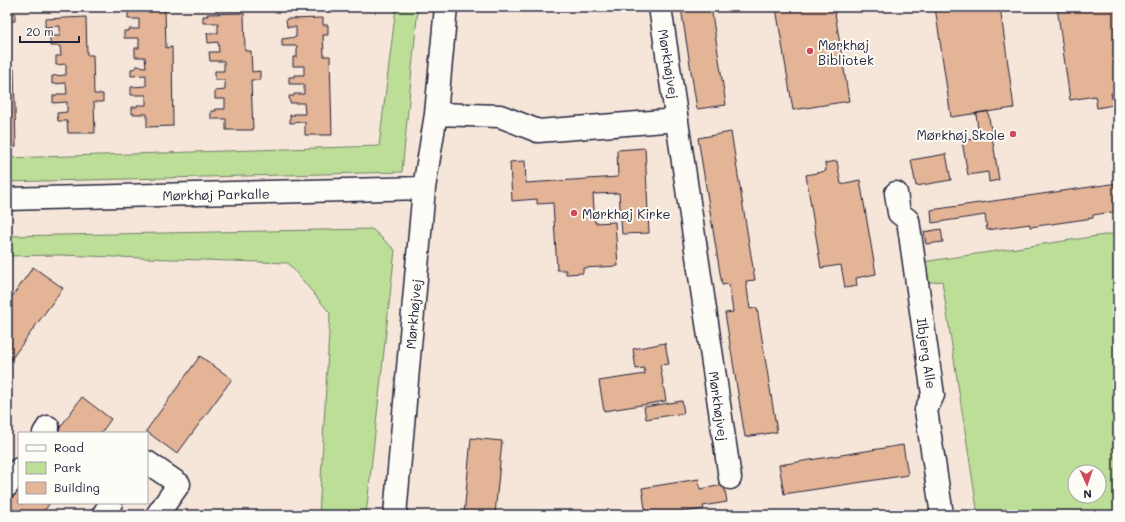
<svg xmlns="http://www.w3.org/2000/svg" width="1125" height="522" viewBox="0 0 1125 522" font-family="Mali,sans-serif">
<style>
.green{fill:#bdde97;stroke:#708069;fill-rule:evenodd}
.building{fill:#e4b496;stroke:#22223b}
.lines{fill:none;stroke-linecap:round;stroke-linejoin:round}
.minor-casing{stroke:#22223b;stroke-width:25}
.minor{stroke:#fdfcf7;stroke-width:22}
.poi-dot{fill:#d1495b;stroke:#fdfcf7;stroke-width:1.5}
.labels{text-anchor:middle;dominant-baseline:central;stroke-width:4;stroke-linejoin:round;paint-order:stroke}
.poi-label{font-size:13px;fill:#22223b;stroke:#fdfcf7;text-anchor:start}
.street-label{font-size:13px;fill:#22223b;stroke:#fdfcf7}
</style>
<rect width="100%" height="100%" fill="#f6e6da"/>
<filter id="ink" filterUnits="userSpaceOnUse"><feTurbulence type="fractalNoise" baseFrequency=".025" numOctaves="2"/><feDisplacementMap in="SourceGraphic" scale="8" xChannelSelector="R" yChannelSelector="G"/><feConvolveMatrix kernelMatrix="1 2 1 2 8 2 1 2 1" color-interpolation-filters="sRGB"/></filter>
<g filter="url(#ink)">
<!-- green -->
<path class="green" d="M396 7H418L402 172 7 182V158L379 146Z
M372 229 395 250 366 515H319L330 313 288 263 58 255 7 256V236Z
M1118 233V515H978L942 281 925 283 922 262ZM1075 472H1099V496H1075Z"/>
<!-- building -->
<path class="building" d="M687 7H711L726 105 697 109 681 8Z
M780 7H834L849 101 793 110 776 8Z
M935 7H1000L1014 108 951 117Z
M1057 7H1118V92L1111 93 1113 105 1097 108 1095 96 1070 100Z
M128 10H165L166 48 172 47 173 126 147 127V114H132V107H137V105H146V95H131V87L146 86V75L131 76V69L136 68V66L146 67 145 57H135V48H139V38H124V31H129V29H139V19H128Z
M7 13H15V21H7Z
M244 13 245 51H251L252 72 260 71V80H251L253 130H226V119H211V111H216L215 109H225V99H215V91L225 90V80H215V71H224V61H210L209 52H219L218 42 208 43 207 33H218V23H203V16H208L207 14Z
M86 17 87 55H93L94 94H103V102H94L95 133H68L67 121H58L57 113 67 112V102L53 103V96L57 95V94H67L66 83 52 84V76L66 75V64L56 65V56H61L60 46H50V36H60V26L45 27V19Z
M323 18V25H328V35H323L324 56H330L332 135H305V122L290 123V115H295L294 114H305L304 103H290L289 96H294V94H304V84H289V77H294V75H304V66H293V57H297V46H282V39L296 37V27H287L286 19Z
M7 29 8 69H14L16 147 7 148Z
M988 111 999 180 989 182 988 172 968 175 962 141 979 138 976 113Z
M731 132 755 280 746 281 750 309 757 308 777 432 745 437 725 313 733 312 729 284 722 285 698 138Z
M645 148 649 233 622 234 619 193 593 194 595 223 615 222 618 266 583 268V273L566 274V270H557L553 203 537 204V199L512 201 510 162 525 161 526 183 618 177 617 150Z
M946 154 951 180 916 186 911 160Z
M837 161 841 184 860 180 876 274 856 278 857 286 845 288 841 265 821 268 806 175 826 171 825 163Z
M1118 183V211L1093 215V218L1030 227V224L987 230 985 215 932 223 931 210Z
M941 229 943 242 926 244 924 232Z
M33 267 63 288 7 365V304Z
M665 343 669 364 660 365 666 401 604 411 599 381 645 374 644 368 636 369 633 349Z
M200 356 232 379 177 454 146 431Z
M82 397 111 419 101 433H56Z
M682 401 684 413 646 419 644 407Z
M471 438 502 441 495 515H464Z
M903 445 908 475 784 494 779 465Z
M699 479 700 489 724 485 727 502 703 506 704 509 664 515H646L642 488Z
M19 484V503H50L41 515H7V501Z"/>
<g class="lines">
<defs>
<path id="minor" d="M660 7 730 478
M436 114 500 116 538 131 677 120
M896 193 899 213 908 220 933 395 926 410 942 515
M7 199 424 188
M44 433 48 427
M147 462 179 484 157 515
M7 486 19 469
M103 515 111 503
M395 515 424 188 436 114 446 7"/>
</defs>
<!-- minor casing -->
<use href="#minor" class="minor-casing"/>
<!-- minor -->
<use href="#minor" class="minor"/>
</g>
</g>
<!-- markers -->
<g class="poi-dot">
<circle cx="810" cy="51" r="4"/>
<circle cx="1013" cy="134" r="4"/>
<circle cx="574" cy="213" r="4"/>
</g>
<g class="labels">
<!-- poi labels -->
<g class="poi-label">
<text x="818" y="44">Mørkhøj<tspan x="818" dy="15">Bibliotek</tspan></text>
<text x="1005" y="134" text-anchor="end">Mørkhøj Skole</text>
<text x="582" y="213">Mørkhøj Kirke</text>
</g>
<!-- street labels -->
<g class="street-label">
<text transform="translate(669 64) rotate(81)">Mørkhøjvej</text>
<text transform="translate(216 194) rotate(-1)">Mørkhøj Parkalle</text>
<text transform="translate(413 314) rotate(-85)">Mørkhøjvej</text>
<text transform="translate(927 353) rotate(82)">Ilbjerg Alle</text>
<text transform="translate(719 406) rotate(82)">Mørkhøjvej</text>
</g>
</g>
<!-- margin -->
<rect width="1125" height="522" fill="none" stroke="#fdfcf7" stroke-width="24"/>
<rect x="12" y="12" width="1101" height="498" fill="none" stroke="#22223b" stroke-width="1.5" filter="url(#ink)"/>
<!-- legend -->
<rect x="18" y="432" width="130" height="72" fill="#fdfcf7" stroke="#a5a5ac"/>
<rect x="26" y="445" width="20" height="6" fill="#fdfcf7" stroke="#a5a5ac"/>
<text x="54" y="452" font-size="12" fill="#22223b">Road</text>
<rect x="26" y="462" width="20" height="12" fill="#bdde97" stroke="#a5a5ac"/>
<text x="54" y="472" font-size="12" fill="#22223b">Park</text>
<rect x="26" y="482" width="20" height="12" fill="#e4b496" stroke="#a5a5ac"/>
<text x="54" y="492" font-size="12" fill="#22223b">Building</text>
<!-- north arrow -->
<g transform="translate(1087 484) rotate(177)"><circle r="19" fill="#fdfcf7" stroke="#a5a5ac"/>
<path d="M0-3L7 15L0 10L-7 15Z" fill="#d1495b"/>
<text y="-6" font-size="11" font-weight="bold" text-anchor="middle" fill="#22223b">N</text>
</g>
<!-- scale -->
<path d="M20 36v6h59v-6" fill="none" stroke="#22223b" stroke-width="2"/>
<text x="26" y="36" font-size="12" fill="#22223b" stroke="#fdfcf7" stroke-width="3" paint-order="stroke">20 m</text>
</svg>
